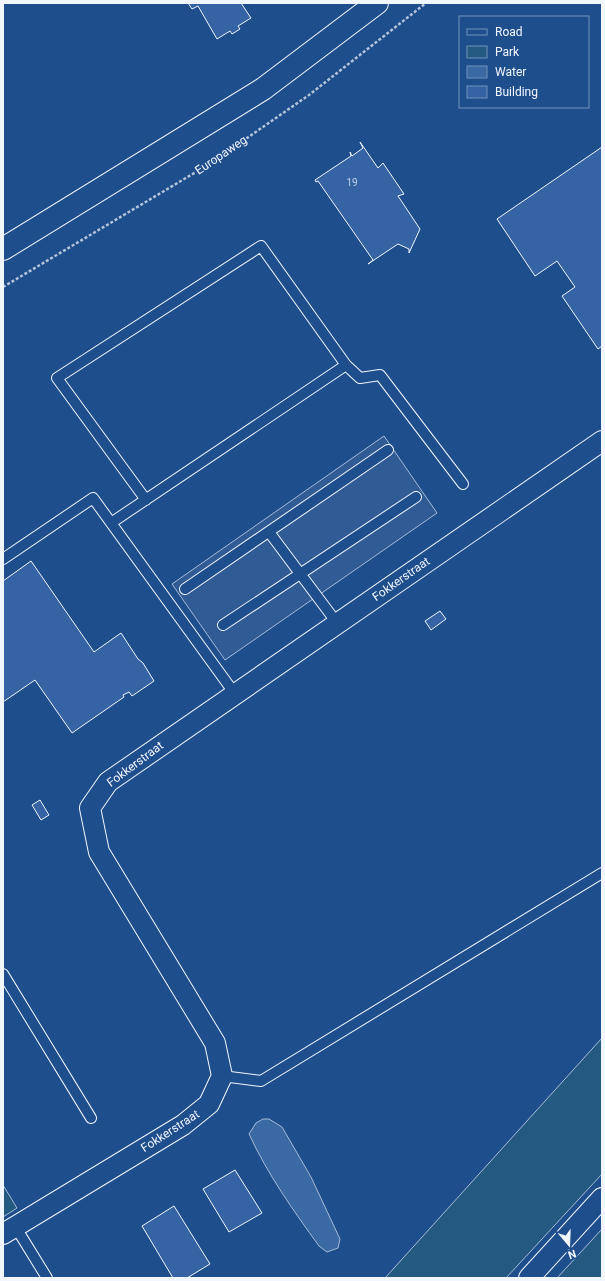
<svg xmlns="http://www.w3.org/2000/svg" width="605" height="1281" viewBox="0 0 605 1281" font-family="Roboto,sans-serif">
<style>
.green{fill:#245a82;stroke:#a8bbd7}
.parking{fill:#305b95;stroke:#a8bbd7}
.water{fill:#3b69a3;stroke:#a8bbd7}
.building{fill:#3563a3;stroke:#f2f6ff}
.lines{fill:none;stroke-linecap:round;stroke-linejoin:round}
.service-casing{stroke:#f2f6ff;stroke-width:12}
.minor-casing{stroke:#f2f6ff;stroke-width:22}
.primary-casing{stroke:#f2f6ff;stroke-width:24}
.path{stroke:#b3c4dc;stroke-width:2.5;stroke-dasharray:3 2;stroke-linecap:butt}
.service{stroke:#1f4e8c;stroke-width:10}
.minor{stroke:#1f4e8c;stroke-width:20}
.primary{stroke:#1f4e8c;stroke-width:22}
.labels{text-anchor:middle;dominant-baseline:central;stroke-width:3;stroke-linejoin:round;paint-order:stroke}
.number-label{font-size:10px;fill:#c3d1e8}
.street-label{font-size:12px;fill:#f2f6ff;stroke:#1f4e8c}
</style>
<rect width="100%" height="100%" fill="#1f4e8c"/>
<!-- green -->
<path class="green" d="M602 1038V1174L506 1278H385Z
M3 1185 17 1208 3 1217Z
M602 1229V1278H557Z"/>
<!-- parking -->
<path class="parking" d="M384 436 437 513 225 660 172 584Z"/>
<!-- water -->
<path class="water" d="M263 1119H269L282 1127 311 1177 340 1239 338 1248 327 1252 319 1246C293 1210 268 1175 249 1134L256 1123Z"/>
<!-- building -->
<path class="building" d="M188 3H241L251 18 238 26 240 29 232 34 230 31 217 39 198 6 192 9Z
M360 142 378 168 383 163 404 194 398 196 420 229 409 253V249L398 244 368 264 373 260 318 181 316 182 315 180 351 156 350 152 352 156 363 148Z
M602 147V346L598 349 562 296 575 287 557 261 535 276 497 219Z
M31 561 94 652 121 633 138 659 143 663 154 681 132 696 129 692 123 695 124 697 72 733 35 680 3 702V581Z
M440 611 446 619 431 630 425 621Z
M40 800 49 815 41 820 32 805Z
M235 1170 262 1213 229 1232 203 1189Z
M174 1206 210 1264 187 1278H173L142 1226Z"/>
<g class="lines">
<defs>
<path id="service" d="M346 365 360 378 380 375 463 484
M111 523 346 365 261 246 57 378 146 500
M269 532 337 623
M3 559 93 498 235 694
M185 589 388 450
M223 625 416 497
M3 974 91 1118
M222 1076 261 1081 602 873
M15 1226 47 1278"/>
<path id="minor" d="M3 1234 183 1125 209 1104 222 1076 215 1043 99 852 90 808 108 782 602 441
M529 1278 602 1198"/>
<path id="primary" d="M3 249 263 89 377 3"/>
</defs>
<!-- service casing -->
<use href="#service" class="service-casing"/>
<!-- minor casing -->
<use href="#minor" class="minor-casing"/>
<!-- primary casing -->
<use href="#primary" class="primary-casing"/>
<!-- path -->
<path class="path" d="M3 287 211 163 309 95 426 3"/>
<!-- service -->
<use href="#service" class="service"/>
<!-- minor -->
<use href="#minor" class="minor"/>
<!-- primary -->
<use href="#primary" class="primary"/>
</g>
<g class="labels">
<!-- number labels -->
<g class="number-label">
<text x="352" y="182">19</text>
</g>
<!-- street labels -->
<g class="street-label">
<text transform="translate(221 155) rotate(-34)">Europaweg</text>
<text transform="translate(401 579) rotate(-35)">Fokkerstraat</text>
<text transform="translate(135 764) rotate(-37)">Fokkerstraat</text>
<text transform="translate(170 1131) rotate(-33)">Fokkerstraat</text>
</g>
</g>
<!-- border -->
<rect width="605" height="1281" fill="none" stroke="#f2f6ff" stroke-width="8"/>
<!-- legend -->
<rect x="459" y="16" width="130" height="92" fill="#1f4e8c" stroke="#7391ba"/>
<rect x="467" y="29" width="20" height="6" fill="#1f4e8c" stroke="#7391ba"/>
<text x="495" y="36" font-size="12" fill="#f2f6ff">Road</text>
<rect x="467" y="46" width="20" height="12" fill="#245a82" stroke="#7391ba"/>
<text x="495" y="56" font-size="12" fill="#f2f6ff">Park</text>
<rect x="467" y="66" width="20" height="12" fill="#3b69a3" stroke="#7391ba"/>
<text x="495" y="76" font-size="12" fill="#f2f6ff">Water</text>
<rect x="467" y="86" width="20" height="12" fill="#3563a3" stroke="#7391ba"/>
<text x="495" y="96" font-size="12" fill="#f2f6ff">Building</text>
<!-- north arrow -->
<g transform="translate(569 1245) rotate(161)" stroke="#1f4e8c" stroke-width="3" paint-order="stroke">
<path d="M0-3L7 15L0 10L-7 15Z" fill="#f2f6ff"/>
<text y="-6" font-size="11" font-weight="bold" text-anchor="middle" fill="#f2f6ff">N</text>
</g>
</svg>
